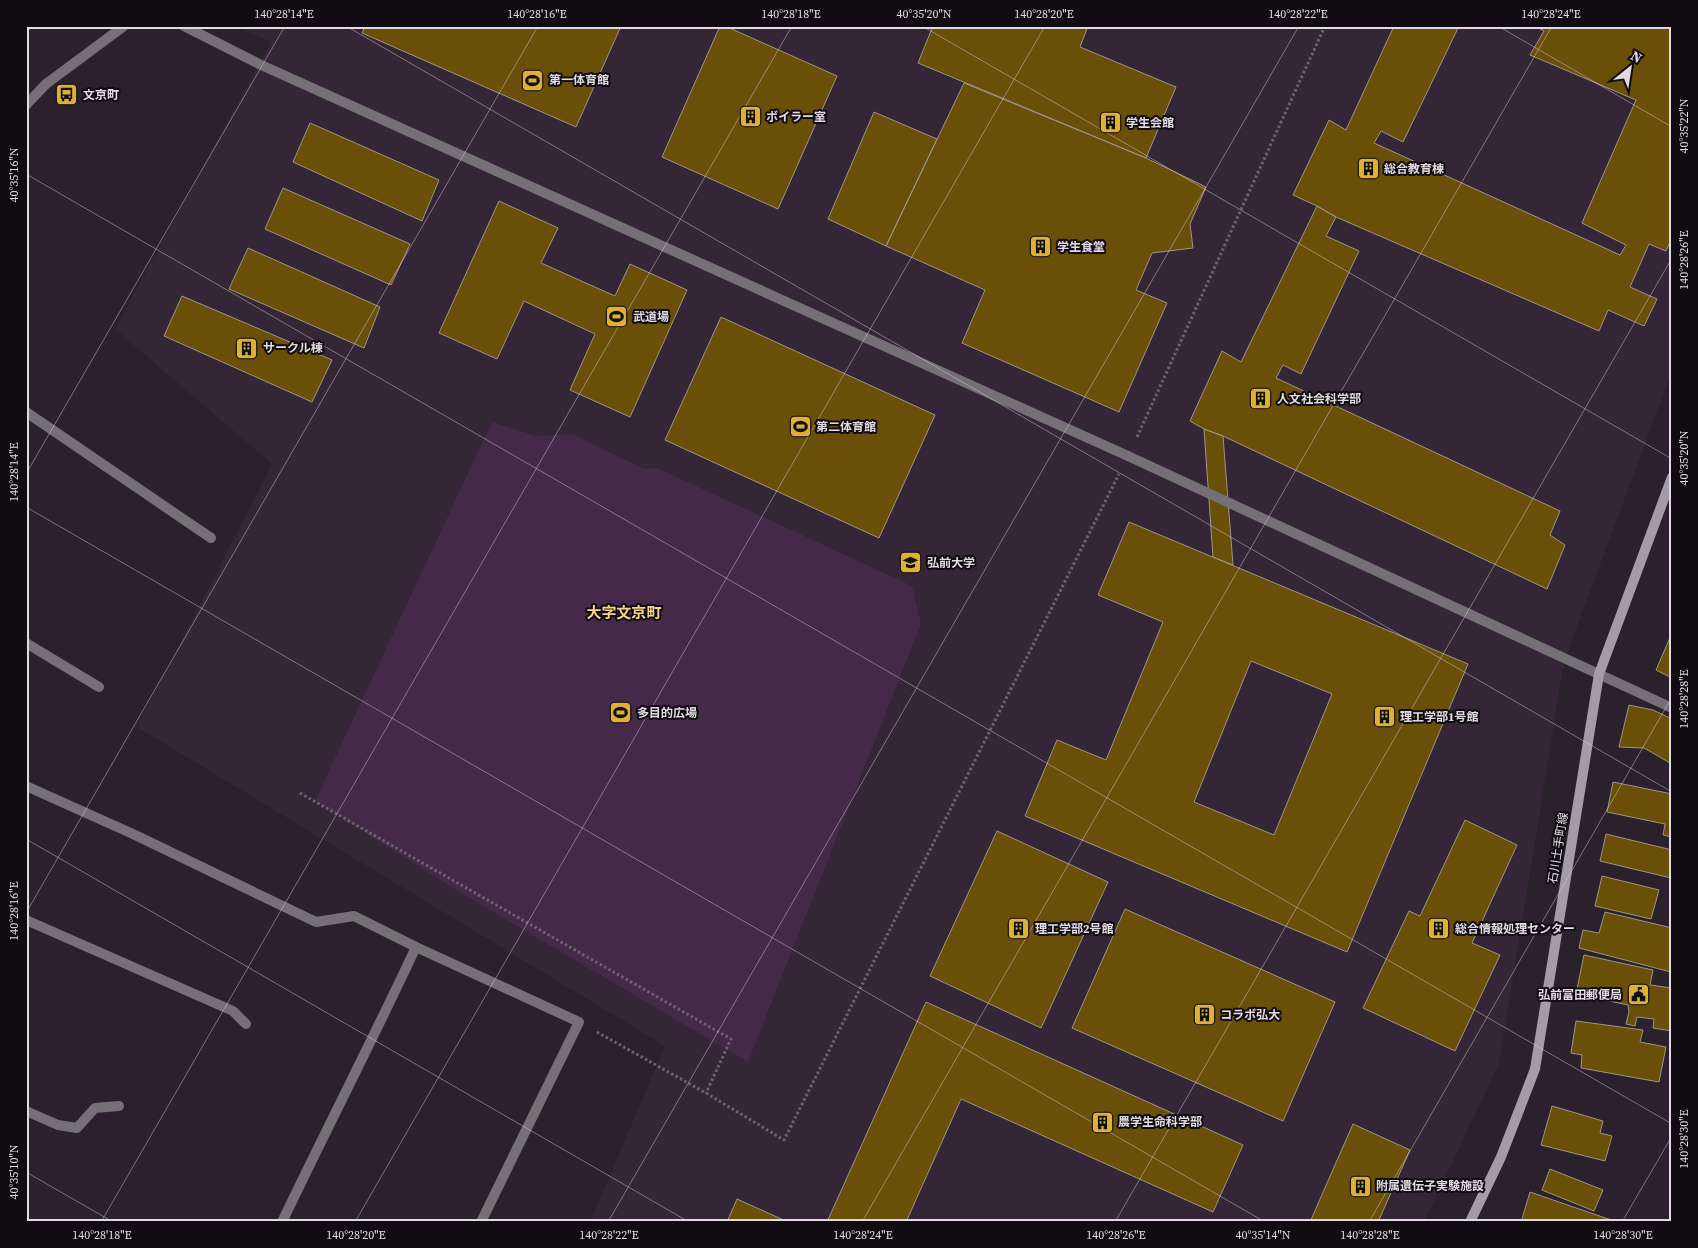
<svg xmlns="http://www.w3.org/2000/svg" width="1698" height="1248" viewBox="0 0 1698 1248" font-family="'Source Serif 4','Noto Sans JP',serif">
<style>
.built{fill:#342637}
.green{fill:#442949}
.building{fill:#694f08;stroke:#9e9686;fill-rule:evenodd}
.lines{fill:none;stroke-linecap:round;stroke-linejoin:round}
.path{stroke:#6c646e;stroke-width:3;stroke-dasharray:2.5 2.5;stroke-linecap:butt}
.minor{stroke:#757076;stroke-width:10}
.secondary{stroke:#a39ba5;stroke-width:10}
.ticks{fill:none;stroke:#e1dae2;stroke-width:1;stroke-opacity:0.45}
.labels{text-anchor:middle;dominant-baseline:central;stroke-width:4;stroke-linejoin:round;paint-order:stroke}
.poi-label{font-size:12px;font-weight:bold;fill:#e1dae2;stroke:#100c11;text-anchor:start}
.street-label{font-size:12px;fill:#e1dae2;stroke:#100c11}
.quarter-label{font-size:15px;font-weight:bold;fill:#f7d58b;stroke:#100c11}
.neatline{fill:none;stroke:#e1dae2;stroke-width:2}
.ticks-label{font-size:12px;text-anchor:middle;fill:#e1dae2}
</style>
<rect width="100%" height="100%" fill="#2a212c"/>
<!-- built -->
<path class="built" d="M235 26H1672V371L1564 662 1499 1064 1424 1222H590L665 1046 137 727 272 464 115 329 271 42Z"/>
<!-- green -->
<path class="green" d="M492 422 536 436 572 434 644 469 657 468 912 586 921 624 748 1062 461 893 315 801Z"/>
<!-- building -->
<path class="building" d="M365 26H621L576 127 362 33Z
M720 26H725L837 76 778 209 662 157Z
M933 26H1088L1080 47 1176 87 1146 158 918 63Z
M1394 26H1459L1403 142 1381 131 1374 143 1620 255 1626 245 1582 223 1636 100 1530 55 1544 31 1535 26H1672V238L1666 251 1649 244 1630 287 1657 299 1644 326 1608 310 1599 331 1336 217 1317 206 1293 195 1329 120 1346 130Z
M964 83 1146 158 1206 187 1190 224 1193 248 1152 253 1136 290 1167 303 1119 412 962 343 985 290 886 246Z
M874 112 937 139 886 246 828 219Z
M310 123 439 180 422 221 293 162Z
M283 188 410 244 391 285 265 229Z
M499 201 558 228 541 263 615 296 630 264 687 290 630 417 570 390 595 334 524 301 497 359 439 333Z
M1317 206 1336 217 1326 236 1359 251 1301 374 1283 365 1276 378 1560 511 1550 535 1565 545 1547 589 1223 436 1204 429 1190 421 1222 351 1241 362Z
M248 248 380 307 364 348 229 289Z
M182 296 332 360 312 402 164 336Z
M721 317 935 415 879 538 665 440Z
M1204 429 1223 436 1233 565 1213 557Z
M1129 522 1468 664 1347 952 1025 816 1057 740 1106 760 1163 622 1098 595ZM1251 661 1332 694 1274 835 1194 802Z
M1672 633V678L1656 670Z
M1629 705 1653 710 1672 719V764L1644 748 1619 747Z
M1613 782 1672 794V837L1663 835 1665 824 1607 812Z
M1465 820 1517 845 1472 943 1500 955 1455 1051 1363 1008 1409 911 1420 916Z
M997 831 1108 882 1041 1028 930 976Z
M1606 834 1672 850 1671 878 1600 861Z
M1602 876 1659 890 1651 919 1595 906Z
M1125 909 1335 1002 1283 1121 1072 1028Z
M1605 912 1672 928 1671 972 1579 948 1583 930 1599 933Z
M1584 955 1653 970 1650 985 1672 988V1031L1653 1028 1654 1019 1637 1017 1635 1026 1626 1024 1629 1012 1628 1005 1576 994Z
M926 1002 1243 1145 1213 1212 961 1099 906 1222H827Z
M1576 1021 1643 1030 1640 1042 1666 1047 1659 1082 1581 1068 1582 1055 1571 1053Z
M1552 1106 1603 1121 1600 1133 1612 1136 1605 1161 1541 1145Z
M1353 1124 1410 1150 1378 1222H1310Z
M1550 1169 1603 1190 1594 1211 1542 1190Z
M1530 1192 1617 1222H1521Z
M737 1199 788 1222H727Z"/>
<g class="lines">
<!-- path -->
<path class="path" d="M1137 437 1325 26
M300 793 731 1039 706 1093
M597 1032 706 1093 784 1140 1119 474"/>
<!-- minor -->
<path class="minor" d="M184 26 259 64 1128 456 1672 708
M26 105 46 84 124 26
M26 412 211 538
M26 643 99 687
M26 786 133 834 316 922 354 916 416 947C373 1039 326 1130 282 1222
M26 920 233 1011 246 1024
M416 947 579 1022 481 1222
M26 1111 58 1125 77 1128 95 1108 119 1106"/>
<!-- secondary -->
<path class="secondary" d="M1470 1222 1501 1157 1535 1069 1599 674 1672 477"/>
</g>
<!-- ticks -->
<path class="ticks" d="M346 26 1672 792M922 26 1672 459M1498 26 1672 127M26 35 31 26M26 174 1672 1124M26 474 285 26M26 507 1265 1222M26 839 689 1222M26 913 538 26M26 1172 113 1222M101 1222 792 26M355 1222 1045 26M608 1222 1299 26M862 1222 1552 26M1115 1222 1672 258M1369 1222 1672 697M1622 1222 1672 1136"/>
<!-- icons -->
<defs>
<symbol id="stadium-square" viewBox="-11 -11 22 22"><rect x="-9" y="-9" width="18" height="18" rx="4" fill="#e0b034" stroke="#100c11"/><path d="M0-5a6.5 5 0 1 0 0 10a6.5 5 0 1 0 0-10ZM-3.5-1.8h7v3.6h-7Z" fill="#111"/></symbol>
<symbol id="bus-square" viewBox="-11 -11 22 22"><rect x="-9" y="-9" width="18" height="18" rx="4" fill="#e0b034" stroke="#100c11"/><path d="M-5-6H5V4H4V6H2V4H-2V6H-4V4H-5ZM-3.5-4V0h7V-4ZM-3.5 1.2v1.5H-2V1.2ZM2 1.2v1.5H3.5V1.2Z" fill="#111"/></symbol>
<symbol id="building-square" viewBox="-11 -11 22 22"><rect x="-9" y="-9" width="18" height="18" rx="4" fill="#e0b034" stroke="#100c11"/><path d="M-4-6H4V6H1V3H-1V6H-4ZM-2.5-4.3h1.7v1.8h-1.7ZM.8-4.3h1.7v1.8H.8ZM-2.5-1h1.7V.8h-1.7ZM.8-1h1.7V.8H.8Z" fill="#111"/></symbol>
<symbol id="university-square" viewBox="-11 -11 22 22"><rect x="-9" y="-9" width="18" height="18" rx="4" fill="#e0b034" stroke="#100c11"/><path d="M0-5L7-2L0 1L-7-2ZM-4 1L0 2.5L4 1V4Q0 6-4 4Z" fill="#111"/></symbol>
<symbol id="civic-square" viewBox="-11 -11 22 22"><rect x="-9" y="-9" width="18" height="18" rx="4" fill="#e0b034" stroke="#100c11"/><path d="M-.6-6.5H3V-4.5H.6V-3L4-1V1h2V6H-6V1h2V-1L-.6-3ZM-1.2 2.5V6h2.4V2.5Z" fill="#111"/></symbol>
</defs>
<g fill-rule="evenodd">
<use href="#stadium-square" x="520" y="68" width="25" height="25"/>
<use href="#bus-square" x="54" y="82" width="25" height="25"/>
<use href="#building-square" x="738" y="104" width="25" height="25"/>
<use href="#building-square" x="1098" y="110" width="25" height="25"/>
<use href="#building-square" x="1356" y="156" width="25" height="25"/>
<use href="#building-square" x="1028" y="234" width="25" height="25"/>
<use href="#stadium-square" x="604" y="304" width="25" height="25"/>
<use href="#building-square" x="234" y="336" width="25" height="25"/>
<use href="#building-square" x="1248" y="386" width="25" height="25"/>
<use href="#stadium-square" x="788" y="414" width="25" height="25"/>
<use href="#university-square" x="898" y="550" width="25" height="25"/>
<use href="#stadium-square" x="608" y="700" width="25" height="25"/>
<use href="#building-square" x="1372" y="704" width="25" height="25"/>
<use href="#building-square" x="1006" y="916" width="25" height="25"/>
<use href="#building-square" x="1426" y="916" width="25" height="25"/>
<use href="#civic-square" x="1626" y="982" width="25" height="25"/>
<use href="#building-square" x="1192" y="1002" width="25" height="25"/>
<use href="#building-square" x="1090" y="1110" width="25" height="25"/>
<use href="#building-square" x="1348" y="1174" width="25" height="25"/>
</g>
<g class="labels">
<!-- poi labels -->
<g class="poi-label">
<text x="549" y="80">第一体育館</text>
<text x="83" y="95">文京町</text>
<text x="766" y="117">ボイラー室</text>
<text x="1126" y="123">学生会館</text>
<text x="1384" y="169">総合教育棟</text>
<text x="1057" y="247">学生食堂</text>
<text x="633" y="317">武道場</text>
<text x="263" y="348">サークル棟</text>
<text x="1277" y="399">人文社会科学部</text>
<text x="816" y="427">第二体育館</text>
<text x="927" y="563">弘前大学</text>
<text x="637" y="713">多目的広場</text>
<text x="1400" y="717">理工学部1号館</text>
<text x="1035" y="929">理工学部2号館</text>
<text x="1455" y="929">総合情報処理センター</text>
<text x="1622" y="995" text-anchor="end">弘前富田郵便局</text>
<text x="1220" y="1015">コラボ弘大</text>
<text x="1118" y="1122">農学生命科学部</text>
<text x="1376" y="1186">附属遺伝子実験施設</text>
</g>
<!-- street labels -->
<g class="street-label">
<text transform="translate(1558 848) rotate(-81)">石川土手町線</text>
</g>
<!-- quarter labels -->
<g class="quarter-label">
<text x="624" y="612">大字文京町</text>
</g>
</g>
<!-- border -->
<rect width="1698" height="1248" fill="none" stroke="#100c11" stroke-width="55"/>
<!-- north arrow -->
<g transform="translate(1630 68) rotate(30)" stroke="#100c11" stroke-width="4" paint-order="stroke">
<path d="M0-4L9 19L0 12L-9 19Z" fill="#e1dae2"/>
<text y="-8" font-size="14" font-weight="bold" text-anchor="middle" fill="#e1dae2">N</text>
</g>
<rect x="28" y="28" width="1642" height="1192" class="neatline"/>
<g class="ticks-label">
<text x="284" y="18">140°28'14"E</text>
<text x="537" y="18">140°28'16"E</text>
<text x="791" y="18">140°28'18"E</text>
<text x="924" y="18">40°35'20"N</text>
<text x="1044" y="18">140°28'20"E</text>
<text x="1298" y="18">140°28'22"E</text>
<text x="1551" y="18">140°28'24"E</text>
<text transform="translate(1684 126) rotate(-90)" y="4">40°35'22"N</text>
<text transform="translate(14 175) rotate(-90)" y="4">40°35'16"N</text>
<text transform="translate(1684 260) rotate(-90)" y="4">140°28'26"E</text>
<text transform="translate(1684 458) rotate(-90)" y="4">40°35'20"N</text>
<text transform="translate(14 472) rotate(-90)" y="4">140°28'14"E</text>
<text transform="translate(1684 699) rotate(-90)" y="4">140°28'28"E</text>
<text transform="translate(14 911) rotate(-90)" y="4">140°28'16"E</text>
<text transform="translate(1684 1139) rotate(-90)" y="4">140°28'30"E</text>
<text transform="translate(14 1172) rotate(-90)" y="4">40°35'10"N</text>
<text x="102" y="1239">140°28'18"E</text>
<text x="356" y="1239">140°28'20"E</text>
<text x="609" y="1239">140°28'22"E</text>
<text x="863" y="1239">140°28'24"E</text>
<text x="1116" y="1239">140°28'26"E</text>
<text x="1263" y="1239">40°35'14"N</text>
<text x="1370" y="1239">140°28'28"E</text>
<text x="1623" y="1239">140°28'30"E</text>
</g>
</svg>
